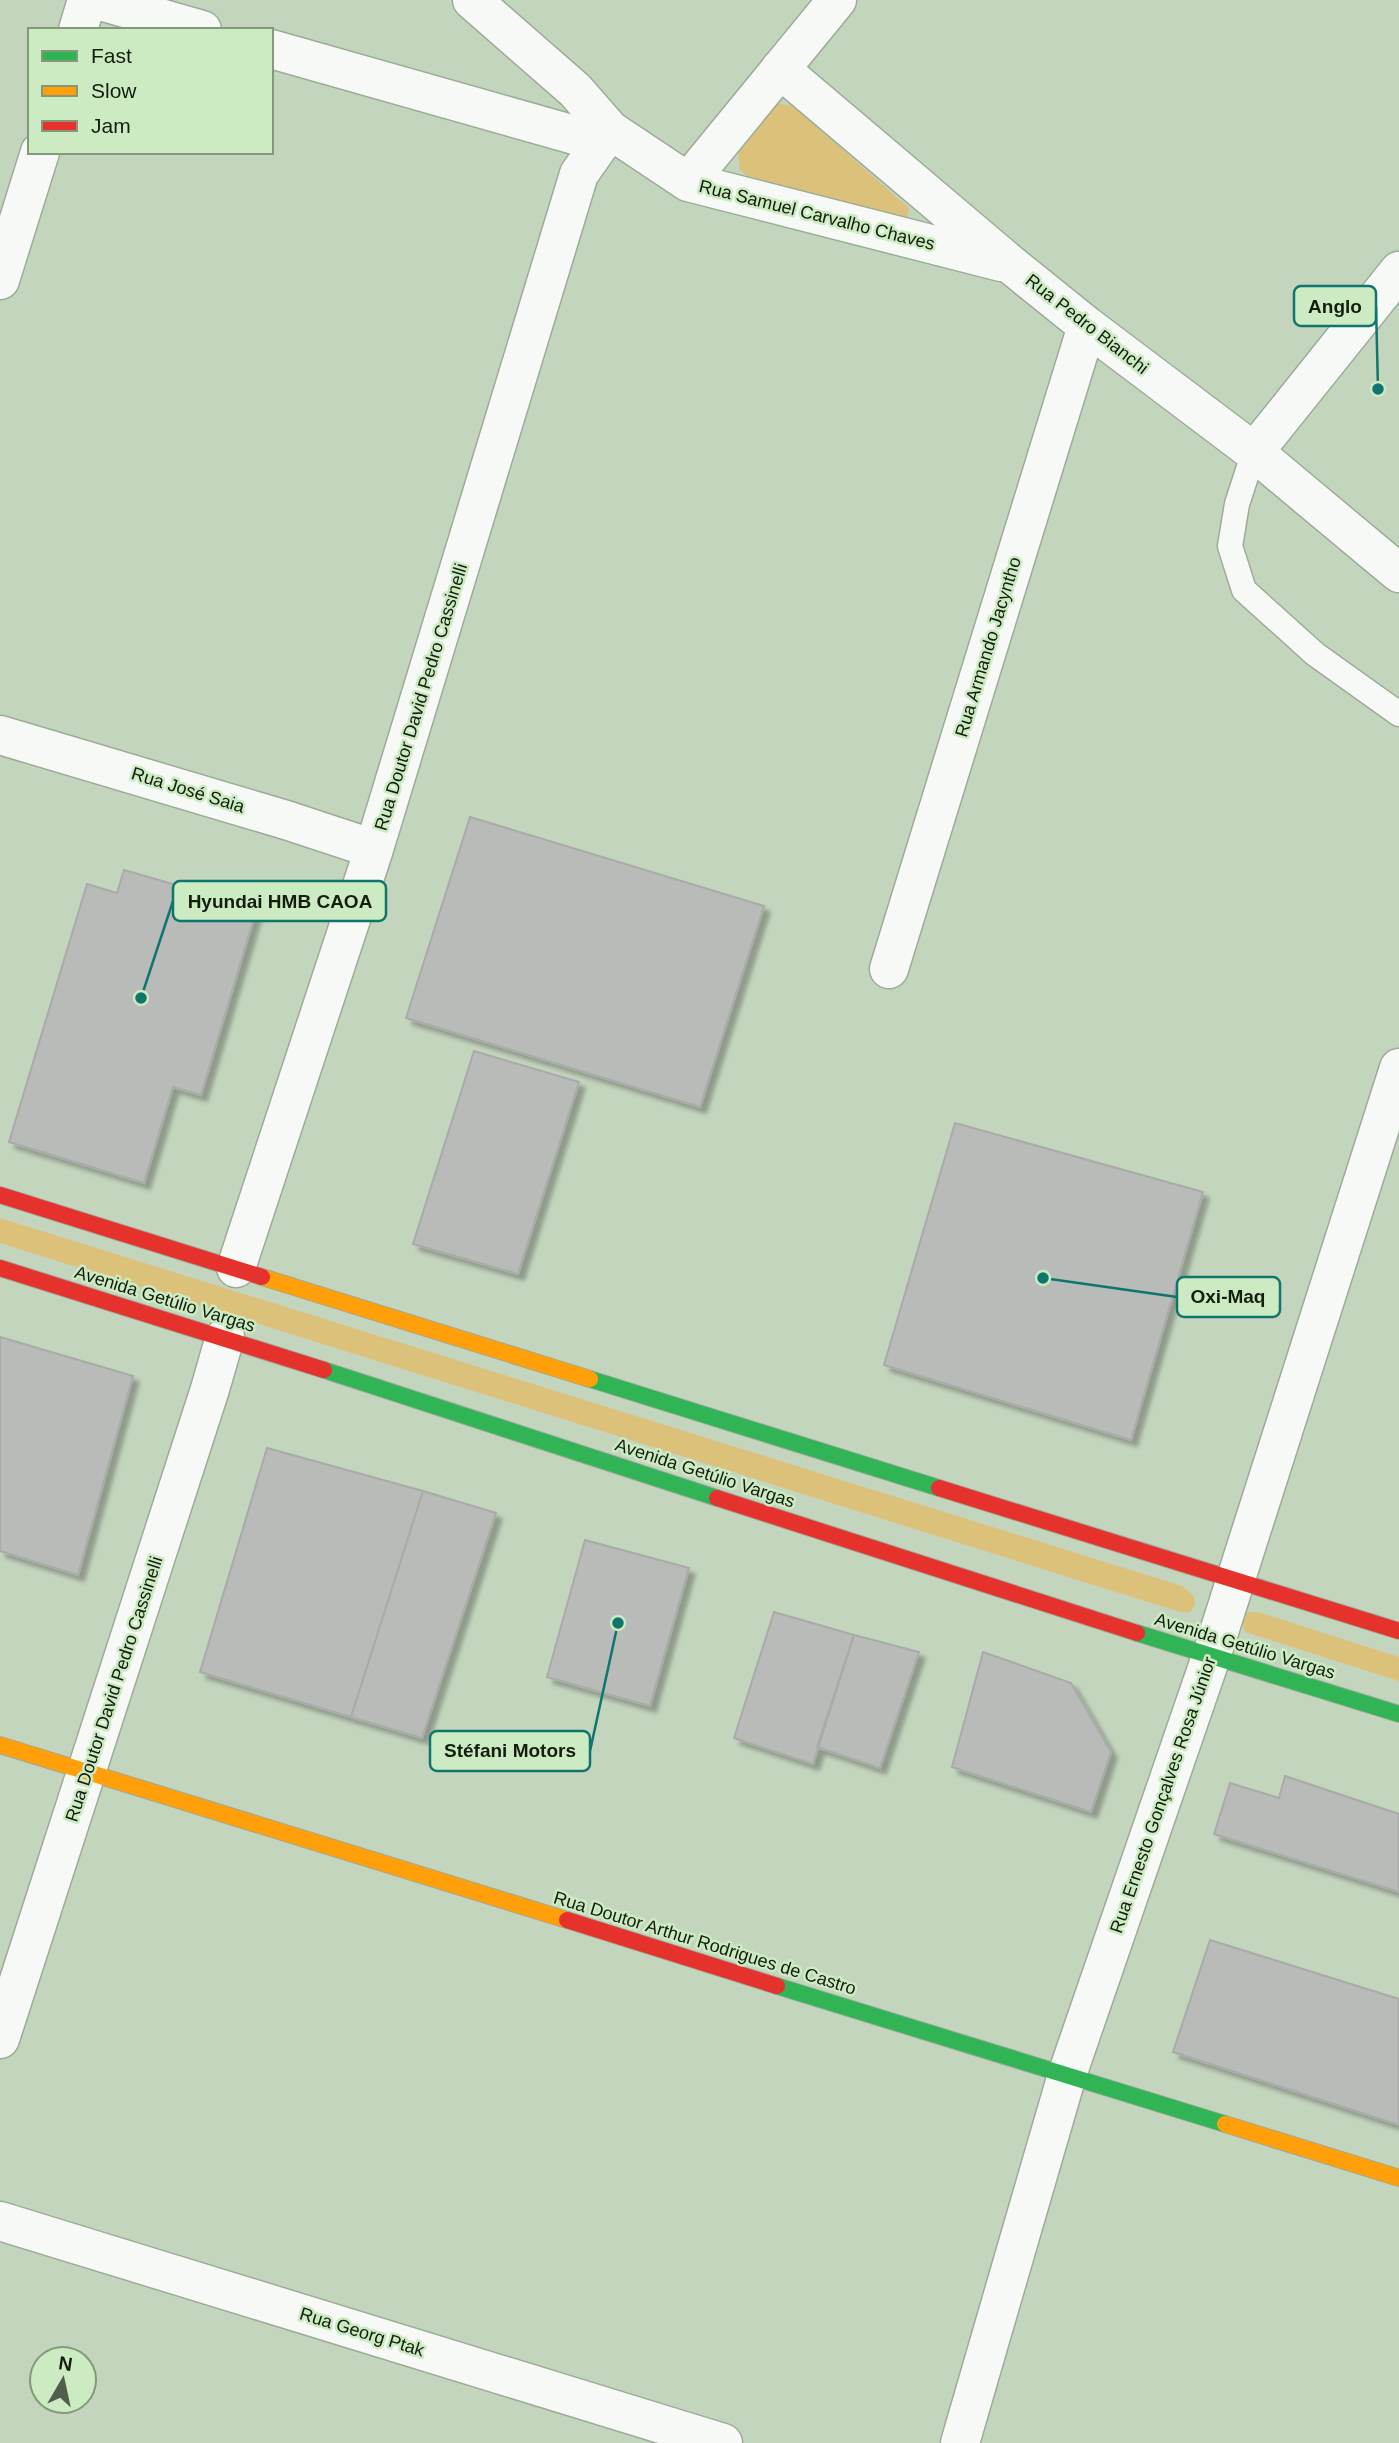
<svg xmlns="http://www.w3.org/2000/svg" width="1399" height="2443" viewBox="0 0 1399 2443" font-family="Arial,sans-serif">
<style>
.green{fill:#dcc17a}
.building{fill:#b8bbb7;stroke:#a9aba8;stroke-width:2;filter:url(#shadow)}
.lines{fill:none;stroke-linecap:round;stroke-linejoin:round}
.lane-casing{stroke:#9eab99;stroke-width:27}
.street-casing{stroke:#9eab99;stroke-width:41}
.fast-casing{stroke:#9eab99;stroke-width:18}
.slow-casing{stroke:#9eab99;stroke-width:18}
.jam-casing{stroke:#9eab99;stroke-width:18}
.lane{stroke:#f6f9f5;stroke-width:24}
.street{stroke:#f6f9f5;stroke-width:38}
.fast{stroke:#30b455;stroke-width:16}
.slow{stroke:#ff9f0a;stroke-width:16}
.jam{stroke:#e5322d;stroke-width:16}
.labels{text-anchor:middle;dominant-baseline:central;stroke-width:5;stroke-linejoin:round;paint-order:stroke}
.street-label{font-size:18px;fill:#131e0f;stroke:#cdebc2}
.leader{fill:none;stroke:#0f766e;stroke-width:2.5}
.callout-dot{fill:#0f766e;stroke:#cdebc2;stroke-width:2.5}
.callout{fill:#cdebc2;stroke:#0f766e;stroke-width:2.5}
.callout-label{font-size:19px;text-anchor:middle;font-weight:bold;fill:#131e0f}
</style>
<defs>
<filter id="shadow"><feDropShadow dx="6" dy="6" stdDeviation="2" flood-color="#0004"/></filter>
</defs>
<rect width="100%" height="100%" fill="#c4d5be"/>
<!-- green -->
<path class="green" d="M776 103 793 106 909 208 907 223 895 227 746 175 740 170 738 153Z
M0 1218 1182 1586 1194 1596 1195 1605 1189 1613 1177 1611 0 1243Z
M1248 1612H1258L1399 1657V1681L1245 1632 1240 1619Z"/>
<!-- building -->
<path class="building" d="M470 817 764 906 700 1107 406 1018Z
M124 870 257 908 201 1095 173 1087 144 1183 9 1142 87 884 117 893Z
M474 1051 579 1082 518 1274 413 1244Z
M955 1123 1203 1192 1131 1440 884 1365Z
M0 1337 133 1376 78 1575 0 1551Z
M267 1448 423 1491 351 1717 200 1672Z
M423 1491 496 1513 422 1738 351 1717Z
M585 1540 689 1568 650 1706 547 1677Z
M774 1612 854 1635 813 1764 734 1738Z
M854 1635 919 1652 880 1768 817 1747Z
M983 1652 1071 1683 1111 1752 1091 1812 952 1767Z
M1285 1776 1399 1814V1892L1214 1834 1230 1783 1279 1798Z
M1210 1940 1399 1999V2125L1173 2052Z"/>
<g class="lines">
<defs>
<path id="lane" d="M1254 452 1237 504 1230 546 1244 590 1315 654 1399 714"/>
<path id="street" d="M97 0 202 30
M78 30 87 0
M271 49 578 136 610 130 688 182 1001 262
M780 69 1010 264 1087 326 1254 452 1399 573
M688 182 837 0
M0 280 40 152
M1254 452 1399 271
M0 735 286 820 374 849
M889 969 1087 326
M236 1268 374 849 579 174 610 130 575 90 472 0
M0 2039 210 1389 225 1337
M0 2221 723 2443
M960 2443 1067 2075 1211 1657 1399 1068"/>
<path id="fast" d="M324 1370 717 1498
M590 1379 939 1488
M1137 1633 1399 1714
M777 1986 1225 2124"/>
<path id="slow" d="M262 1277 590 1379
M0 1745 567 1920
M1225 2124 1399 2178"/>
<path id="jam" d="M0 1195 262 1277
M0 1268 324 1370
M939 1488 1399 1631
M717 1498 1137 1633
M567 1920 777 1986"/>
</defs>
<!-- lane casing -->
<use href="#lane" class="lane-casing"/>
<!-- street casing -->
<use href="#street" class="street-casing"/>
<!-- fast casing -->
<use href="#fast" class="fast-casing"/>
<!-- slow casing -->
<use href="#slow" class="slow-casing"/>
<!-- jam casing -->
<use href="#jam" class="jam-casing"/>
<!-- lane -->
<use href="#lane" class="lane"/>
<!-- street -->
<use href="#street" class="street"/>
<!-- fast -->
<use href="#fast" class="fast"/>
<!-- slow -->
<use href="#slow" class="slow"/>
<!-- jam -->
<use href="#jam" class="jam"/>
</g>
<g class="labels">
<!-- street labels -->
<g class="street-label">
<text transform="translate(817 215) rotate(14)">Rua Samuel Carvalho Chaves</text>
<text transform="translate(1087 324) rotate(38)">Rua Pedro Bianchi</text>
<text transform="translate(988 647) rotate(-73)">Rua Armando Jacyntho</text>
<text transform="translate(421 697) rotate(-73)">Rua Doutor David Pedro Cassinelli</text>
<text transform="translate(188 790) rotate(17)">Rua José Saia</text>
<text transform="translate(165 1299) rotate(17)">Avenida Getúlio Vargas</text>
<text transform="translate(705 1473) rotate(18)">Avenida Getúlio Vargas</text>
<text transform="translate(1245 1646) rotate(17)">Avenida Getúlio Vargas</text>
<text transform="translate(114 1689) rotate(-72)">Rua Doutor David Pedro Cassinelli</text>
<text transform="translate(1163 1795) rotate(-71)">Rua Ernesto Gonçalves Rosa Júnior</text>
<text transform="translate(705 1943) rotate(17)">Rua Doutor Arthur Rodrigues de Castro</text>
<text transform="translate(362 2332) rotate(17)">Rua Georg Ptak</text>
</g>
</g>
<!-- callouts -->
<path class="leader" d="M1378 389L1376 306M141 998L173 901M1043 1278L1177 1297M618 1623L590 1751"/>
<g class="callout-dot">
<circle cx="1378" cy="389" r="7"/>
<circle cx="141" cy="998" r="7"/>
<circle cx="1043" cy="1278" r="7"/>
<circle cx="618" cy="1623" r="7"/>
</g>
<g class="callout">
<rect x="1294" y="286" width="82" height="40" rx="7"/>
<rect x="173" y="881" width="213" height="40" rx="7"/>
<rect x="1177" y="1277" width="103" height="40" rx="7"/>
<rect x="430" y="1731" width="160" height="40" rx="7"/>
</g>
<g class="callout-label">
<text x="1335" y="313">Anglo</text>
<text x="280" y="908">Hyundai HMB CAOA</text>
<text x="1228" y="1303">Oxi-Maq</text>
<text x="510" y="1757">Stéfani Motors</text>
</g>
<!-- legend -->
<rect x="28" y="28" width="245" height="126" fill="#cdebc2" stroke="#83997a" stroke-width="2"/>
<rect x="42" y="51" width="35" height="10" fill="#30b455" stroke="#83997a" stroke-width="2"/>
<text x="91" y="63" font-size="21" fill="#131e0f">Fast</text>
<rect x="42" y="86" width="35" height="10" fill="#ff9f0a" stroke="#83997a" stroke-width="2"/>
<text x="91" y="98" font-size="21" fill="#131e0f">Slow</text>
<rect x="42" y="121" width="35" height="10" fill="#e5322d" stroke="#83997a" stroke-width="2"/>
<text x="91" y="133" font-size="21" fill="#131e0f">Jam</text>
<!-- north arrow -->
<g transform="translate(63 2380) rotate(9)"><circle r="33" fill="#cdebc2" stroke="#83997a" stroke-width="2"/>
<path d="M0-5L12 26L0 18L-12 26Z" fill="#515e4c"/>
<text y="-10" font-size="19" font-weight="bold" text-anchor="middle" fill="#131e0f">N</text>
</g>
</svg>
